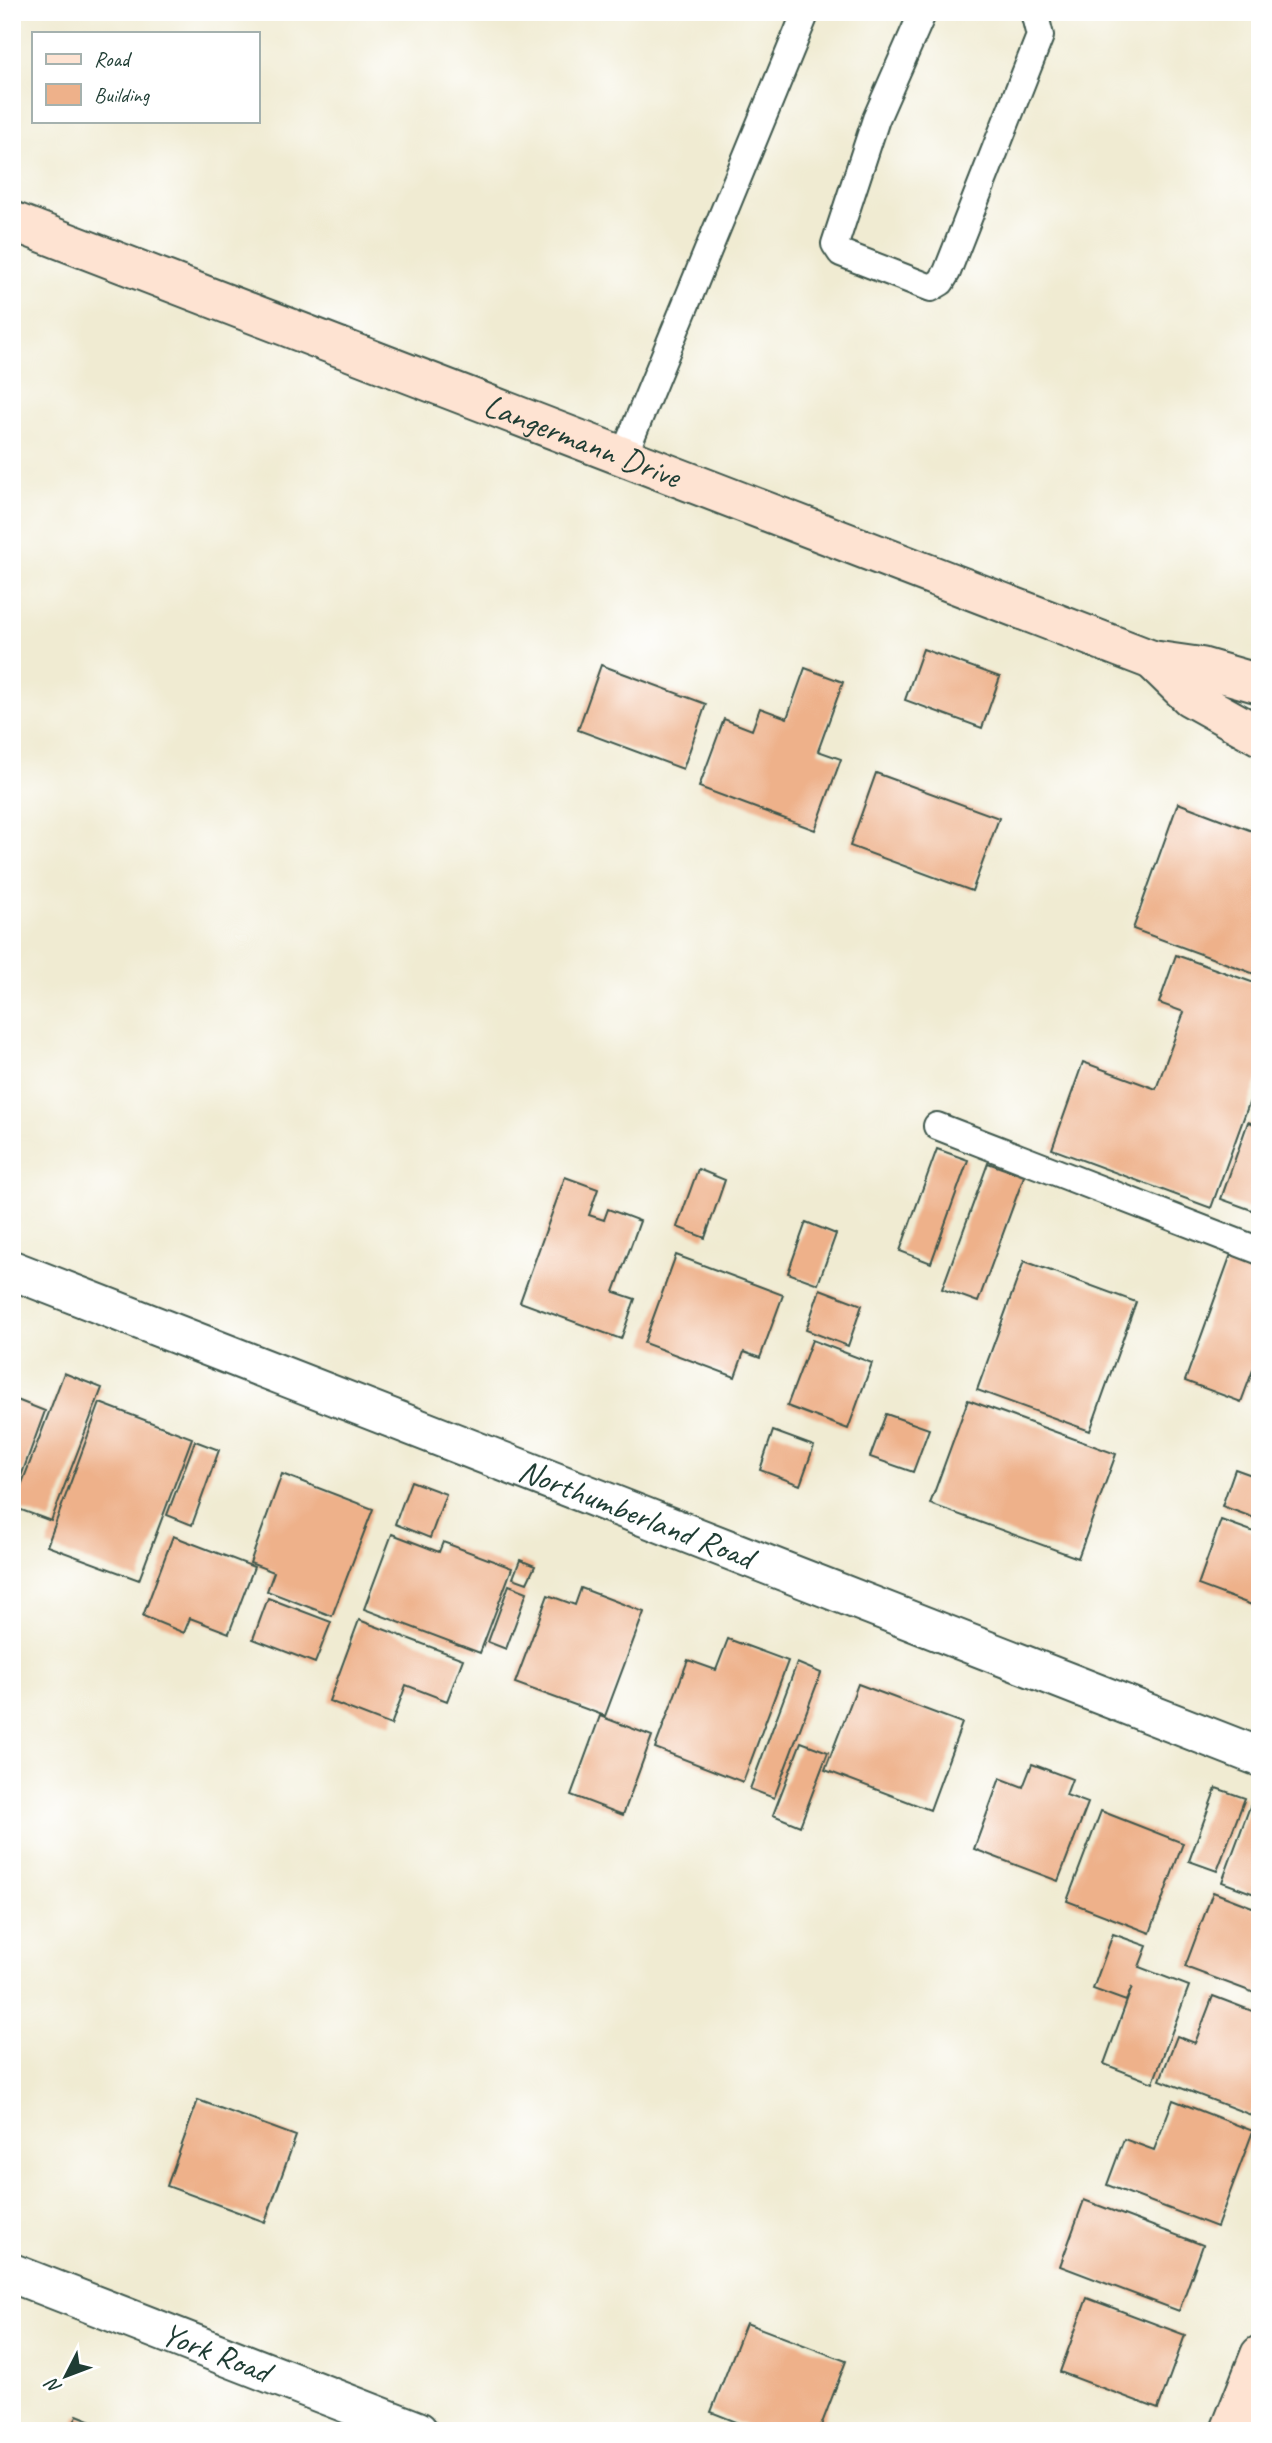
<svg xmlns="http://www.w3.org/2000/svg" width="1272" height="2443" viewBox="0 0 1272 2443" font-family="Caveat,sans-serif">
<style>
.building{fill:#eeb18a}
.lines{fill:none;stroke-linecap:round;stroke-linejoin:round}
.service-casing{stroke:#3e574c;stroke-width:30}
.minor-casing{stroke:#3e574c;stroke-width:42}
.secondary-casing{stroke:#3e574c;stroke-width:42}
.service{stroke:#fff;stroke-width:26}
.minor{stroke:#fff;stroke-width:38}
.secondary{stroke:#fee3d2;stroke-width:38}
.labels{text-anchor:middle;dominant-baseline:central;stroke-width:6;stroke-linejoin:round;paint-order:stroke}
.street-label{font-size:33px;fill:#1f3d34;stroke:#fff}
</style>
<rect width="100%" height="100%" fill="#fff"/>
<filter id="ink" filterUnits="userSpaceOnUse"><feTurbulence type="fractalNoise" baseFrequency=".0143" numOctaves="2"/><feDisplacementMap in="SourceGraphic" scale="14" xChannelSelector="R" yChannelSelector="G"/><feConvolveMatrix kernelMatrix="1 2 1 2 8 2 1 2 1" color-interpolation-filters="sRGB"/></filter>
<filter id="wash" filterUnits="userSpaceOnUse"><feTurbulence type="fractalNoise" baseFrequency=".00686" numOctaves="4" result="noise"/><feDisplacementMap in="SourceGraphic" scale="28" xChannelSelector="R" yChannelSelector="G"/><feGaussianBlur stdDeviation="1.57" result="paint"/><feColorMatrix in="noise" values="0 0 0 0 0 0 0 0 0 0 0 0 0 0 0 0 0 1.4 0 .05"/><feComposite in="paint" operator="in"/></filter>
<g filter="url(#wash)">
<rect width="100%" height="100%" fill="#f0ebd2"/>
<g id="blocks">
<!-- building -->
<path class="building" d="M923 649 1000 677 982 728 905 700Z
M601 665 706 704 683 769 578 730Z
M805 668 843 682 818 751 841 759 815 830 699 787 724 719 752 730 760 708 787 718Z
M876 773 999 818 972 891 850 846Z
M1178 803 1260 834V976L1133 929Z
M1176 955 1260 985V1073L1211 1208 1052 1149 1083 1062 1156 1089 1184 1012 1159 1003Z
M1248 1122 1260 1126V1213L1221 1199Z
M937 1149 968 1160 931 1263 900 1251Z
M988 1163 1024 1176 978 1302 942 1289Z
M698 1169 725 1180 705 1238 677 1227Z
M565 1177 598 1189 589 1215 604 1220 608 1209 640 1221 614 1292 635 1299 621 1339 520 1302Z
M806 1222 836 1234 818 1284 788 1273Z
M1231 1254 1260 1265V1351L1241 1402 1185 1381Z
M676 1255 783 1295 760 1358 744 1352 735 1377 644 1343Z
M1024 1261 1136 1302 1090 1431 977 1390Z
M820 1289 862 1305 848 1346 806 1330Z
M812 1340 872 1363 848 1429 787 1406Z
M64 1373 102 1388 51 1521 13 1507Z
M17 1400 45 1411 16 1490 12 1488V1414Z
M968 1400 1116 1454 1078 1558 930 1504Z
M100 1403 192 1438 139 1580 47 1546Z
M886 1414 929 1429 913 1472 870 1457Z
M773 1431 814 1446 800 1485 760 1470Z
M195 1441 219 1450 192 1525 167 1515Z
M1235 1469 1260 1478V1520L1222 1506Z
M282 1474 373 1509 332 1616 267 1591 274 1572 250 1563Z
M411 1481 446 1494 430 1538 395 1524Z
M1221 1520 1257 1533 1260 1527V1608L1198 1585Z
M392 1534 439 1552 443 1542 512 1568 480 1653 364 1609Z
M173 1536 254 1567 229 1633 190 1618 184 1633 143 1616Z
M520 1560 535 1566 527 1583 513 1578Z
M509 1585 527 1592 506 1649 488 1642Z
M581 1588 644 1612 605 1716 515 1683 548 1595 575 1605Z
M268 1598 331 1622 315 1663 253 1639Z
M359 1620 463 1659 447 1701 406 1685 391 1725 329 1701Z
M728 1639 788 1661 743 1782 655 1748 688 1660 716 1670Z
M797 1663 821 1673 774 1798 750 1789Z
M858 1684 962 1723 930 1810 825 1770Z
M600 1716 652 1736 623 1815 571 1795Z
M801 1742 828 1752 800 1826 773 1815Z
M1032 1764 1072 1779 1066 1795 1088 1803 1058 1881 974 1849 1000 1778 1023 1787Z
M1216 1788 1245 1798 1217 1871 1189 1861Z
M1252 1801 1260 1804V1896L1222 1882Z
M1101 1811 1183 1843 1150 1933 1067 1901Z
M1213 1892 1260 1910V1995L1185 1967Z
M1113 1934 1147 1946 1139 1967 1189 1986 1153 2083 1104 2064 1132 1987 1126 2001 1093 1989Z
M1213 1996 1260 2014V2092L1251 2115 1160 2080 1177 2036 1195 2043Z
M198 2100 296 2136 265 2222 167 2186Z
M1173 2100 1253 2131 1217 2227 1107 2185 1124 2139 1154 2150Z
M1084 2200 1203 2245 1179 2311 1060 2266Z
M1087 2298 1185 2335 1158 2409 1060 2372Z
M746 2323 846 2361 819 2431H759L711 2412Z
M77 2415 117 2431H71Z"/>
</g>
</g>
<g filter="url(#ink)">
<use href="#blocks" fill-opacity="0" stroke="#3e574c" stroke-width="2"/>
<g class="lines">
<defs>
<path id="service" d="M923 12 876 119 835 244 841 253 931 288 941 282 947 272 1040 36 1034 12
M623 457 806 12
M937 1126 1260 1251"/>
<g id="minor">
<path id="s1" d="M12 1270 1260 1757"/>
<path id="s2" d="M12 2273 418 2431"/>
</g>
<g id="secondary">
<path id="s3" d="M12 221 1152 660 1201 667 1260 684"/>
<path d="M1152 660 1190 697 1260 736"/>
<path d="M1230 2431 1260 2355"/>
</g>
</defs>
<!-- service casing -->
<use href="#service" class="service-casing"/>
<!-- minor casing -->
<use href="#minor" class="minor-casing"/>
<!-- secondary casing -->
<use href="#secondary" class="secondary-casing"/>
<!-- service -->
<use href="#service" class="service"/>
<!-- minor -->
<use href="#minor" class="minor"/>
<!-- secondary -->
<use href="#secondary" class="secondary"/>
</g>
</g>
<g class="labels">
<!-- street labels -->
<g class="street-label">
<text stroke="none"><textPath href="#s3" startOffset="611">Langermann Drive</textPath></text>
<text stroke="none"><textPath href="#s1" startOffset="670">Northumberland Road</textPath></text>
<text stroke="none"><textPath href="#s2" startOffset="219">York Road</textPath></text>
</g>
</g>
<!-- margin -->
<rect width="1272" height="2443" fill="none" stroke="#fff" stroke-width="42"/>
<!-- legend -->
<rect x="32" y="32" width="228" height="91" fill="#ffffff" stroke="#a5b1ae" stroke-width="2"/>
<rect x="46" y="54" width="35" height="10" fill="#fee3d2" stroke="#a5b1ae" stroke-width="2"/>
<text x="94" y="66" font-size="21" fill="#1f3d34">Road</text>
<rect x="46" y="84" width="35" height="21" fill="#eeb18a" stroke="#a5b1ae" stroke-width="2"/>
<text x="94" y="102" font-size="21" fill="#1f3d34">Building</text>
<!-- north arrow -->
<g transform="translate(66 2376) rotate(228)" stroke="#ffffff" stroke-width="5" paint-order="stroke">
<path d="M0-5L12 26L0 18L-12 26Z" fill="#1f3d34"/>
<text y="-10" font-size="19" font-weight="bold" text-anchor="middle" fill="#1f3d34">N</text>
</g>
</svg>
